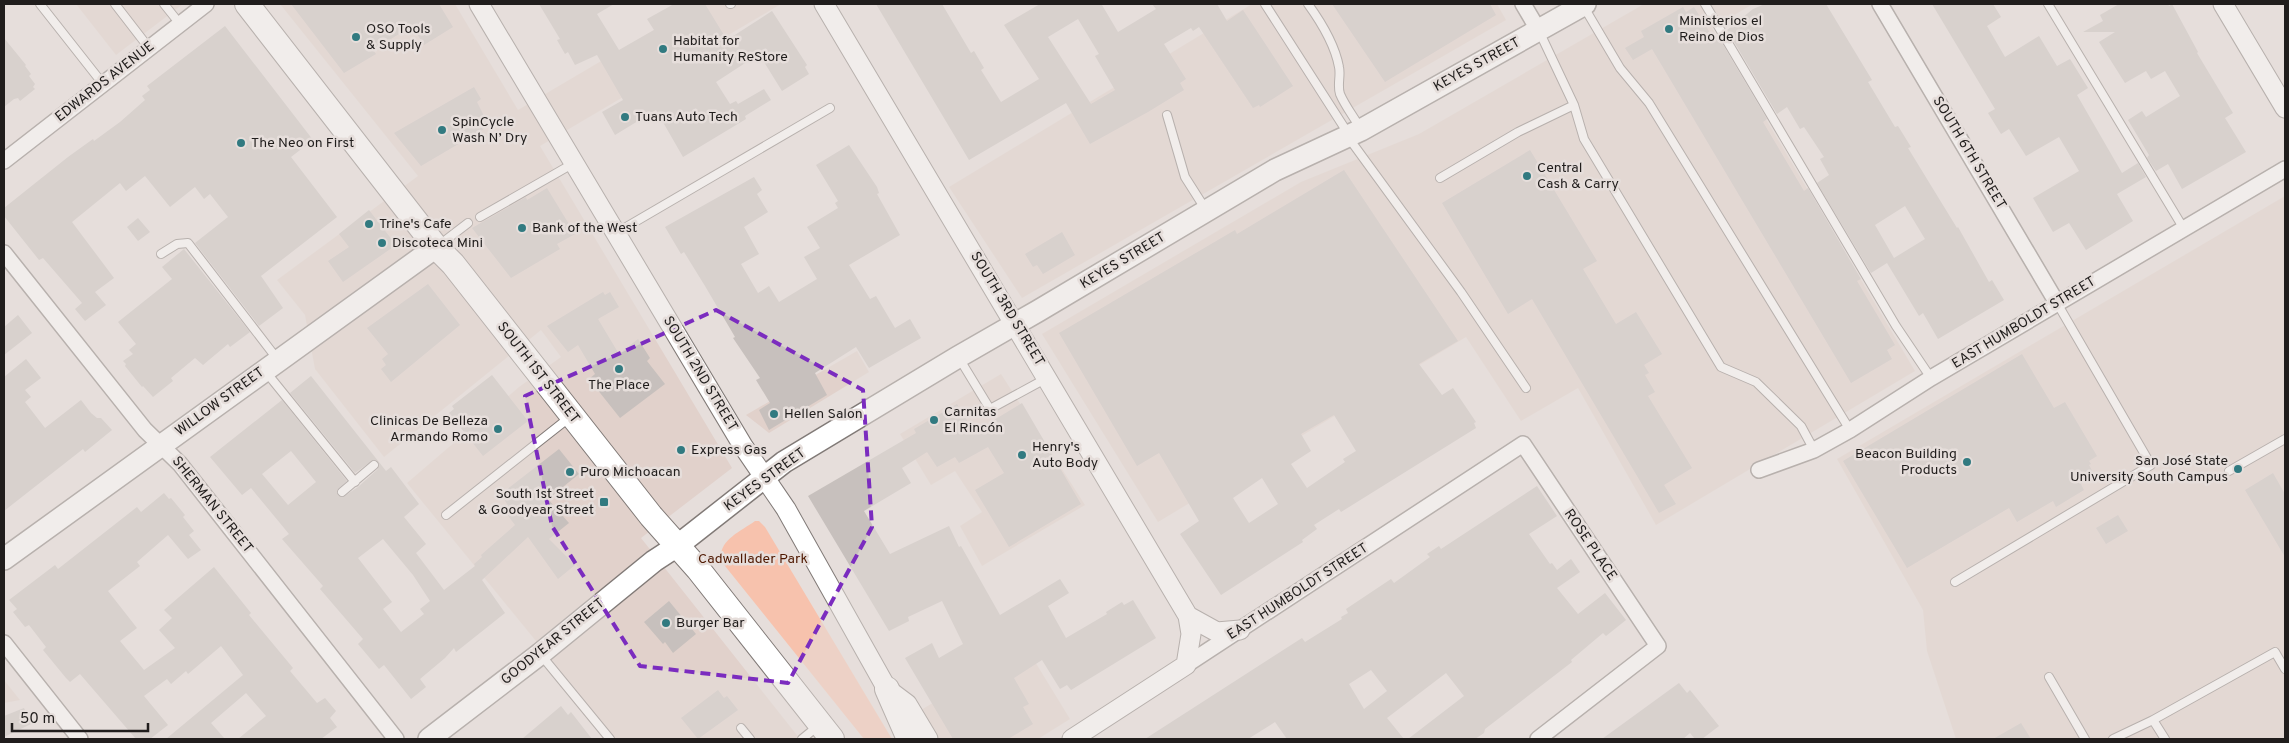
<svg xmlns="http://www.w3.org/2000/svg" width="2289" height="743" viewBox="0 0 2289 743" font-family="Overpass,sans-serif">
<style>
.built{fill:#e1d1cb}
.park{fill:#f7c2ad}
.building{fill:#c7c0bd;fill-rule:evenodd}
.lines{fill:none;stroke-linecap:round;stroke-linejoin:round}
.service-casing{stroke:#817a77;stroke-width:10}
.minor-casing{stroke:#817a77;stroke-width:18}
.tertiary-casing{stroke:#817a77;stroke-width:21}
.secondary-casing{stroke:#817a77;stroke-width:24}
.primary-casing{stroke:#817a77;stroke-width:26}
.service{stroke:#fff;stroke-width:8}
.minor{stroke:#fff;stroke-width:15}
.tertiary{stroke:#fff;stroke-width:19}
.secondary{stroke:#fff;stroke-width:21}
.primary{stroke:#fff;stroke-width:24}
.marked{fill:none;stroke:#7b2cbf;stroke-width:4;stroke-dasharray:10 6;stroke-linejoin:round}
.poi-dot{fill:#317a80;stroke:#e6dedb;stroke-width:2}
.labels{text-anchor:middle;dominant-baseline:central;stroke-width:5;stroke-linejoin:round;paint-order:stroke}
.poi-label{font-size:14px;fill:#201d1c;stroke:#e6dedb;text-anchor:start}
.street-label{font-size:14px;fill:#201d1c;stroke:#e6dedb}
.park-label{font-size:14px;fill:#4e1800;stroke:#e6dedb}
</style>
<rect width="100%" height="100%" fill="#e6dedb"/>
<!-- built -->
<path class="built" d="M76 4H183L116 55Z
M280 4H455L518 110 698 4H781L540 146 732 468 641 538 800 739H616L407 483 519 387 561 357 541 330 384 457 315 369 305 315 277 280 418 176Z
M1252 4H1497L1506 20 1022 298 949 187Z
M1644 4H1753L1712 28 1915 371 1656 525 1578 388 1521 421 1466 337 1158 522 1042 334 1301 182 1419 134Z
M2285 196V739H1956L1927 651 1923 610 1837 459Z
M857 351 869 372 769 433 746 415Z
M1001 374 1085 505 982 566 960 526 982 512 955 471 931 485 900 434Z
M1026 647 1070 719 1038 739H938L921 710Z
M4 680 20 700 4 703Z"/>
<!-- park -->
<path class="park" d="M755 521H759L765 527 892 739H864L721 561C718 540 740 532 755 521Z"/>
<!-- building -->
<path class="building" d="M291 4H439L453 27 424 45 412 26 373 50 376 54 344 73Z
M539 4H614L597 14 619 50 654 30 647 19 674 4H705L727 40 772 11 807 65 805 67 809 74 782 91 759 54 716 82 730 104 736 101 738 104 764 89 771 100 745 116 746 119 683 157 656 110 615 135 602 112 623 100 597 55 575 65 568 52 565 54 557 40 560 39Z
M876 4H942L971 53 974 51 984 68 981 70 1001 102 1039 79 1004 25 1040 4H1104L1102 5 1118 32 1156 9 1152 4H1217L1227 21 1243 10 1293 86 1260 107 1259 105 1253 108 1199 27 1193 31 1191 28 1164 44 1186 79 1180 83 1184 90 1148 112 1090 144 1066 103 969 160ZM1078 19 1099 54 1095 56 1115 90 1091 104 1048 37Z
M1332 4H1490L1496 15 1385 82Z
M1765 4H1826L1872 80 1868 82 1895 127 1898 126 1911 147 1908 148 1957 228 1958 227 1989 282 1992 280 2004 300 1938 339 1923 313 1919 316 1887 263 1871 273 1817 183 1829 175 1820 159 1824 157 1804 127 1800 129 1787 107 1777 114 1727 30 1753 9ZM1905 206 1925 239 1894 258 1875 225Z
M1932 4H1993L2001 17 1987 26 2005 57 2039 36 2057 66 2070 59 2088 88 2077 95 2122 173 2138 163 2146 177 2117 194 2133 221 2086 250 2069 223 2053 232 2033 198 2079 171 2059 137 2026 156 2009 129 2001 134 1988 113 1995 109Z
M2119 4H2168L2169 6 2172 4 2198 52 2197 53 2233 113 2225 118 2246 152 2182 189 2168 164 2156 171 2147 158 2149 155 2128 120 2142 111 2146 117 2180 96 2165 71 2151 79 2146 71 2125 83 2099 42 2115 32H2083L2103 21 2100 15Z
M1683 7 1686 12 1694 7 1715 41 1719 38 1767 119 1763 122 1804 191 1808 188 1861 279 1857 281 1895 345 1887 350 1892 359 1851 383 1652 49 1633 60 1625 48 1644 37 1641 31Z
M225 26 313 140 291 157 337 217 261 276 283 308 259 326 195 243 228 217 210 194 204 199 195 187 170 207 145 176 126 191 120 183 72 222 114 278 95 292 106 305 85 321 75 309 82 303 43 258 39 260 4 216V208L68 157 93 139 94 141 120 122 145 100 142 96 150 90 147 86Z
M4 38 26 65 25 66 31 74 29 76 35 84 33 87 35 89 20 101 18 98 14 99 4 107Z
M474 87 481 99 477 102 489 126 421 166 394 133Z
M849 145 877 187 879 193 877 194 900 235 849 265 870 299 876 296 895 328 910 319 921 338 869 368 856 347 815 373 827 395 769 430 759 410 770 403 756 380 760 378 733 338 735 337 705 286 684 252 681 254 665 227 754 177 762 190 757 194 768 212 744 227 759 254 741 264 758 293 769 286 779 302 817 279 804 257 820 248 807 227 838 208 835 203 838 201 816 165Z
M1530 150 1597 261 1583 269 1616 324 1636 312 1662 354 1644 365 1649 373 1645 375 1655 392 1648 396 1692 468 1664 485 1676 504 1659 513 1532 299 1508 314 1442 203Z
M1344 170 1458 341 1419 364 1442 395 1453 388 1476 422 1474 423 1476 428 1341 512 1339 509 1314 525 1317 529 1302 540 1303 542 1221 595 1180 534 1199 521 1159 453 1137 466 1059 333 1235 230 1237 234ZM1334 415 1356 451 1343 459 1345 462 1307 488 1291 464 1311 451 1301 434ZM1262 478 1278 504 1249 523 1233 498Z
M547 188 575 234 557 244 560 249 511 278 472 228 526 197 527 200Z
M369 210 396 245 343 282 328 261 349 247 339 234Z
M138 218 150 232 138 241 127 227Z
M1062 232 1075 255 1043 274 1037 265 1033 267 1025 254Z
M184 249 250 332 230 347 228 344 203 365 195 358 171 378 173 381 153 397 143 386 142 387 125 366 126 364 123 361 133 354 129 350 136 344 118 322 172 279 162 267Z
M428 284 460 325 391 382 381 369 386 365 382 359 388 354 367 328Z
M603 292 605 295 610 292 619 307 598 319 619 354 638 339 650 358 647 361 665 384 620 418 589 379 595 374 578 345 568 352 547 326Z
M18 315 32 333 4 355V327Z
M2022 354 2054 408 2065 402 2097 456 2089 461 2091 464 2089 465 2095 476 2081 484 2084 490 2056 507 2053 501 2017 522 2009 508 1907 568 1843 461Z
M26 359 41 378 25 390 31 397 25 402 45 428 81 400 91 413 97 418H101L112 430 85 452 83 449 4 511V377Z
M492 375 528 421 483 456 449 413 454 409 452 406Z
M311 376 386 471 391 467 419 504 404 517 426 544 416 553 444 590 475 566 474 564 482 557 481 555 515 525 506 513 510 509 501 494 559 449 579 474 548 499 569 523 549 539 575 565 558 579 528 537 482 580 505 613 456 652 454 648 445 658 420 679 426 687 411 699 384 665 379 669 358 644 363 639 320 589 323 586 282 539 289 534 251 488 242 495 210 457 282 400 347 481 337 490 338 496 343 497 358 487 378 469 379 464 376 460H373L355 473 290 393ZM291 451 316 482 288 505 262 474ZM383 539 413 575 430 601 420 609 424 614 401 632 383 609 392 602 358 558Z
M1022 403 1081 504 1009 547 975 490 1004 473 988 447 959 463 955 457 937 467 927 452 902 468 911 483 864 511 890 554 949 526 959 547 961 546 1000 615 1060 579 1069 593 1048 606 1066 638 1107 614 1106 612 1122 602 1124 605 1133 600 1156 638 1071 690 1067 685 1060 689 1042 660 1014 678 1029 704 1023 707 1033 724 1008 739H953L905 658 932 643 939 658 963 644 942 601 908 617 909 621 889 631 808 496 916 433 914 429 957 404 974 432Z
M2273 473 2285 494V557L2245 490Z
M1537 486 1557 516 1529 534 1550 564 1552 563 1557 570 1571 559 1580 572 1557 588 1578 614 1605 593 1626 620 1606 636 1603 633 1571 660 1572 662 1485 729 1484 733 1475 739H1408L1464 696 1446 673 1387 718 1404 739H1287L1275 722 1248 739H1145L1302 638 1305 642 1342 619 1341 617 1348 613 1346 609 1391 579 1394 583 1430 557 1427 554 1439 546 1441 549ZM1371 670 1387 691 1364 709 1349 684Z
M164 493 169 499 171 498 185 515 183 517 194 531 189 535 201 550 188 559 168 535 137 562 140 566 108 591 137 628 120 641 144 670 175 648 159 630 172 618 164 610 214 567 251 613 249 615 293 668 290 671 317 703 325 698 336 711 330 718 337 727 321 739H238L266 716 246 693 211 723 225 739H166L243 675 221 646 188 674 186 671 171 684 167 679 144 696 168 725 150 739H136L80 674 70 682 66 678 43 650 46 647 29 625 25 627 13 612 17 609 9 600 55 565 58 569 137 507 141 512Z
M2118 515 2128 531 2106 544 2096 528Z
M669 601 696 634 673 653 665 642 663 644 644 622Z
M1679 683 1687 693 1690 690 1719 726 1702 739H1695L1690 733 1683 739H1602Z
M718 690 724 698 727 696 738 710 698 739 681 718Z
M561 706 568 715 571 712 592 739H522Z
M24 708 31 724 4 737V716Z
M2021 723 2031 739H1993Z"/>
<g class="lines">
<defs>
<path id="service" d="M40 4 103 84
M115 4 149 48
M164 4 180 24
M730 4H731
M1265 4 1349 135
M1308 4C1321 22 1335 45 1339 67 1341 76 1337 85 1340 94 1345 106 1354 117 1360 128
M1705 4 1896 326 1931 378
M2048 4 2184 229
M1584 7 1620 68 1649 103 1850 430
M1539 31 1574 105 1584 139 1721 367 1756 382 1801 426 1814 450
M1167 115 1185 177 1206 210
M1348 137 1461 292 1526 388
M1440 178 1518 132 1574 105
M480 217 574 163
M616 233 830 108
M438 246 468 223
M161 254 177 244 188 243 278 360
M959 358 990 409 1047 378
M266 372 355 482
M2229 471 2285 439
M342 492 374 465
M446 515 570 417
M1955 582 2151 465 2057 303
M541 655 610 739
M2049 677 2085 739
M741 728 750 739
M802 739 818 726
M2113 739 2153 720
M2165 739 2153 720 2275 652 2285 669"/>
<path id="minor" d="M1523 4 1539 31
M1880 4 2057 303
M4 161 206 4
M4 253 145 430 180 464 396 739
M1759 470 1814 450 1850 430 1931 378 2285 169
M4 643 80 739
M1186 665 1523 444 1658 646 1538 739"/>
<path id="tertiary" d="M479 4 743 446 786 509 887 689 907 704 928 739
M824 4 1188 616 1191 634 1186 665 1072 739
M2223 4 2285 108
M1188 616 1217 632 1240 630"/>
<path id="secondary" d="M4 559 436 247
M429 739 540 654 654 561 677 546 784 462 958 357 1038 311 1275 170 1361 130 1585 4"/>
<path id="primary" d="M247 4 436 247 453 264 651 516 698 569 832 739
M887 689 909 739"/>
</defs>
<!-- service casing -->
<use href="#service" class="service-casing"/>
<!-- minor casing -->
<use href="#minor" class="minor-casing"/>
<!-- tertiary casing -->
<use href="#tertiary" class="tertiary-casing"/>
<!-- secondary casing -->
<use href="#secondary" class="secondary-casing"/>
<!-- primary casing -->
<use href="#primary" class="primary-casing"/>
<!-- service -->
<use href="#service" class="service"/>
<!-- minor -->
<use href="#minor" class="minor"/>
<!-- tertiary -->
<use href="#tertiary" class="tertiary"/>
<!-- secondary -->
<use href="#secondary" class="secondary"/>
<!-- primary -->
<use href="#primary" class="primary"/>
</g>
<!-- marked area -->
<path d="M0 0H2289V743H0ZM716 310 863 390 872 527 788 683 640 666 552 526 525 396Z" fill="#e6dedb" fill-opacity=".55" fill-rule="evenodd"/>
<path class="marked" d="M716 310 863 390 872 527 788 683 640 666 552 526 525 396Z"/>
<!-- markers -->
<g class="poi-dot">
<circle cx="1669" cy="29" r="5"/>
<circle cx="356" cy="37" r="5"/>
<circle cx="663" cy="49" r="5"/>
<circle cx="625" cy="117" r="5"/>
<circle cx="442" cy="130" r="5"/>
<circle cx="241" cy="143" r="5"/>
<circle cx="1527" cy="176" r="5"/>
<circle cx="369" cy="224" r="5"/>
<circle cx="522" cy="228" r="5"/>
<circle cx="382" cy="243" r="5"/>
<circle cx="619" cy="369" r="5"/>
<circle cx="774" cy="414" r="5"/>
<circle cx="934" cy="420" r="5"/>
<circle cx="498" cy="429" r="5"/>
<circle cx="681" cy="450" r="5"/>
<circle cx="1022" cy="455" r="5"/>
<circle cx="1967" cy="462" r="5"/>
<circle cx="2238" cy="469" r="5"/>
<circle cx="570" cy="472" r="5"/>
<rect x="599" y="497" width="10" height="10" rx="2.5"/>
<circle cx="666" cy="623" r="5"/>
</g>
<g class="labels">
<!-- poi labels -->
<g class="poi-label">
<text x="1679" y="21">Ministerios el<tspan x="1679" dy="16">Reino de Dios</tspan></text>
<text x="366" y="29">OSO Tools<tspan x="366" dy="16">&amp; Supply</tspan></text>
<text x="673" y="41">Habitat for<tspan x="673" dy="16">Humanity ReStore</tspan></text>
<text x="635" y="117">Tuans Auto Tech</text>
<text x="452" y="122">SpinCycle<tspan x="452" dy="16">Wash N’ Dry</tspan></text>
<text x="251" y="143">The Neo on First</text>
<text x="1537" y="168">Central<tspan x="1537" dy="16">Cash &amp; Carry</tspan></text>
<text x="379" y="224">Trine's Cafe</text>
<text x="532" y="228">Bank of the West</text>
<text x="392" y="243">Discoteca Mini</text>
<text x="619" y="385" text-anchor="middle">The Place</text>
<text x="944" y="412">Carnitas<tspan x="944" dy="16">El Rincón</tspan></text>
<text x="784" y="414">Hellen Salon</text>
<text x="488" y="421" text-anchor="end">Clinicas De Belleza<tspan x="488" dy="16">Armando Romo</tspan></text>
<text x="1032" y="447">Henry's<tspan x="1032" dy="16">Auto Body</tspan></text>
<text x="691" y="450">Express Gas</text>
<text x="1957" y="454" text-anchor="end">Beacon Building<tspan x="1957" dy="16">Products</tspan></text>
<text x="2228" y="461" text-anchor="end">San José State<tspan x="2228" dy="16">University South Campus</tspan></text>
<text x="580" y="472">Puro Michoacan</text>
<text x="594" y="494" text-anchor="end">South 1st Street<tspan x="594" dy="16">&amp; Goodyear Street</tspan></text>
<text x="676" y="623">Burger Bar</text>
</g>
<!-- street labels -->
<g class="street-label">
<text transform="translate(1477 65) rotate(-29)">KEYES STREET</text>
<text transform="translate(105 82) rotate(-38)">EDWARDS AVENUE</text>
<text transform="translate(1969 153) rotate(59)">SOUTH 6TH STREET</text>
<text transform="translate(1123 261) rotate(-31)">KEYES STREET</text>
<text transform="translate(1007 309) rotate(59)">SOUTH 3RD STREET</text>
<text transform="translate(2024 323) rotate(-31)">EAST HUMBOLDT STREET</text>
<text transform="translate(538 373) rotate(52)">SOUTH 1ST STREET</text>
<text transform="translate(700 374) rotate(59)">SOUTH 2ND STREET</text>
<text transform="translate(220 402) rotate(-36)">WILLOW STREET</text>
<text transform="translate(765 480) rotate(-36)">KEYES STREET</text>
<text transform="translate(212 505) rotate(51)">SHERMAN STREET</text>
<text transform="translate(1590 545) rotate(56)">ROSE PLACE</text>
<text transform="translate(1298 592) rotate(-33)">EAST HUMBOLDT STREET</text>
<text transform="translate(553 642) rotate(-39)">GOODYEAR STREET</text>
</g>
<!-- park labels -->
<g class="park-label">
<text x="753" y="559">Cadwallader Park</text>
</g>
</g>
<!-- border -->
<rect width="2289" height="743" fill="none" stroke="#201d1c" stroke-width="10"/>
<!-- scale -->
<path d="M12 723v8h136v-8" fill="none" stroke="#201d1c" stroke-width="2.5"/>
<text x="20" y="723" font-size="15" fill="#201d1c" stroke="#e6dedb" stroke-width="4" paint-order="stroke">50 m</text>
</svg>
